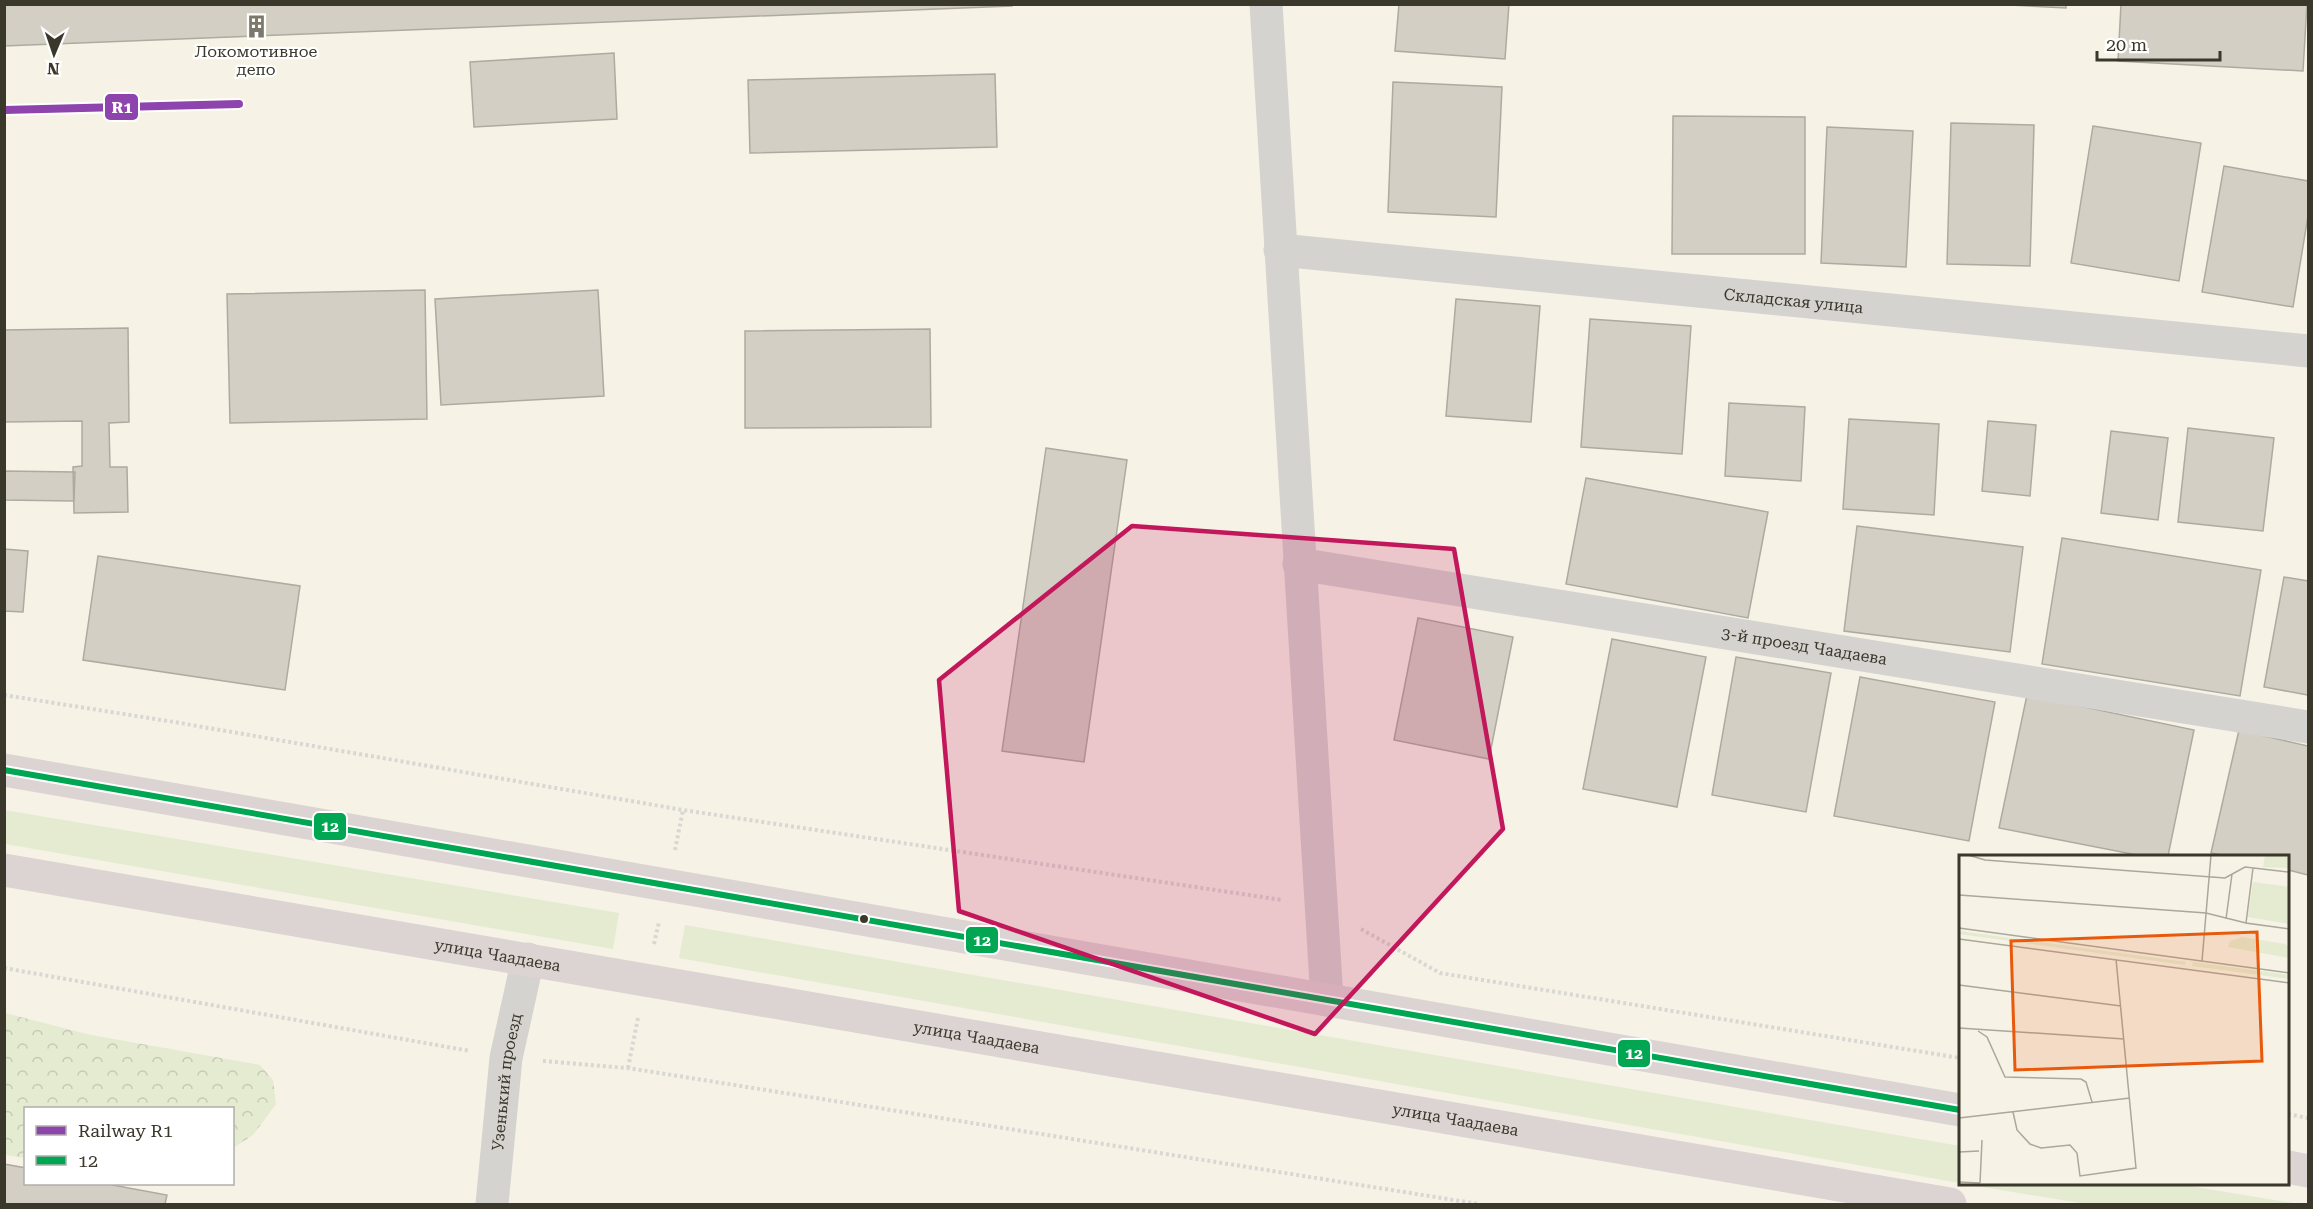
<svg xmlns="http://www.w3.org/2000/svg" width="2313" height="1209" viewBox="0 0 2313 1209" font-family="'Roboto Serif',serif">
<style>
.green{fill:#e4ebd1}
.forest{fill:url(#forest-crowns)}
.building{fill:#d3cfc4;stroke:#aeaaa0;stroke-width:1.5}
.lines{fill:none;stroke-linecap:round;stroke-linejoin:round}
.path{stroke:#d8d7d3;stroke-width:4;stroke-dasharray:3 3;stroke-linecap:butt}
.minor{stroke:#d5d3d0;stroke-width:33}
.primary{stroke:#dcd4d2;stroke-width:33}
.bus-1-casing{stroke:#fff;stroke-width:10}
.bus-1{stroke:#00a651;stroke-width:6}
.rail-1-casing{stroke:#fff;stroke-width:12}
.rail-1{stroke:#8e44ad;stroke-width:8}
.marked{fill:#c2185b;fill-opacity:0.2;stroke:#c2185b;stroke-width:4.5;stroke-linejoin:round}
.bus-dot{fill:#3a372b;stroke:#fff;stroke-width:2}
.labels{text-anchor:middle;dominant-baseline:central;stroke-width:4.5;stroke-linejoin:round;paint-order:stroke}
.poi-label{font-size:16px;fill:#3a372b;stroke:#fff}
.street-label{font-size:16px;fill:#3a372b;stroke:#fff}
.inset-road{fill:none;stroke:#aba79b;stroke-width:1.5}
.view{fill:#e8590c;fill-opacity:0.15;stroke:#e8590c;stroke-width:3}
.inset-edge{fill:none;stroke:#3a372b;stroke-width:3}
.line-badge{stroke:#fff;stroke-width:2}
.badge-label{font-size:16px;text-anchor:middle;font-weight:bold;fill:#fff}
</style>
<defs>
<pattern id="forest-crowns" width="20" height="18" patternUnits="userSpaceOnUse" patternTransform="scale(1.5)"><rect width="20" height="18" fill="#e4ebd1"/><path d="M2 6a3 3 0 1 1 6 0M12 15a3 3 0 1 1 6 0" fill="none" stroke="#c4cab4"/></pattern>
</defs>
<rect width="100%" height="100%" fill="#f6f2e6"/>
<!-- green -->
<path class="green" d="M4 810 619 913 613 949 5 844Z
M685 925 1960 1146V1183L679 958Z
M1964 1184H2177L2299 1204H2087Z"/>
<!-- forest -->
<path class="forest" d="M5 1013 91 1035 260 1065 273 1080 276 1104 253 1135 233 1148 232 1108H26L25 1158 5 1155Z"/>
<!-- building -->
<path class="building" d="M4 4H1012V6L4 46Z
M1399 4H1509L1505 59 1395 51Z
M1991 4H2066V8Z
M2121 4H2307L2303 71 2118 61Z
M614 53 617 119 474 127 470 62Z
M995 74 997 147 750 153 748 80Z
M1393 82 1502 87 1496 217 1388 212Z
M1673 116 1805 117V254H1672Z
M1951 123 2034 125 2030 266 1947 264Z
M2093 126 2201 143 2179 281 2071 263Z
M1827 127 1913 131 1906 267 1821 263Z
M2224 166 2308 181V216L2293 307 2202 292Z
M425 290 427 419 230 423 227 294Z
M598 290 604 396 441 405 435 299Z
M1456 299 1540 306 1531 422 1446 416Z
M1590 319 1691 326 1682 454 1581 447Z
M128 328 129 422 109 423 110 467H127L128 512 74 513 73 467 82 466V421L4 422V330Z
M930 329 931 427 745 428V331Z
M1729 403 1805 407 1801 481 1725 476Z
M1849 419 1939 424 1934 515 1843 509Z
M1988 421 2036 425 2030 496 1982 491Z
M2188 428 2274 438 2263 531 2178 522Z
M2111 431 2168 438 2158 520 2101 513Z
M1046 448 1127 460 1084 762 1002 751Z
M4 471 75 472 74 501 4 500Z
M1586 478 1768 512 1748 618 1566 584Z
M1857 526 2023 547 2010 652 1844 631Z
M2062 538 2261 570 2240 696 2042 664Z
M4 549 28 551 23 612 4 611Z
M98 556 300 586 285 690 83 660Z
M2284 577 2308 581V695L2264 687Z
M1418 618 1513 637 1489 759 1394 740Z
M1612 639 1706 657 1677 807 1583 789Z
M1736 657 1831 673 1806 812 1712 795Z
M1860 677 1995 702 1969 841 1834 816Z
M2027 695 2194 730 2168 856H2142L1999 828Z
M2239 730 2308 746V875L2288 870V856H2227L2211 853Z
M4 1164 26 1168V1184H107L167 1195 165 1204H4Z"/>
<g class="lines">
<!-- path -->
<path class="path" d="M4 695 174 722 683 810
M675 850 683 810 1282 900
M1361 929 1440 973 1960 1058
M654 944 659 922
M4 968 470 1051
M543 1061 628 1068 1479 1204
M628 1068 638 1018
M2288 1114 2308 1118"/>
<!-- minor -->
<g class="minor">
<path d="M1266 4 1327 1000"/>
<path id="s1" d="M1280 250 2308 351"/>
<path id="s2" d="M1299 564 2308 727"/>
<path id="s3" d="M492 1204 506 1058 528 959"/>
</g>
<!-- primary -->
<g class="primary">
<path d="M4 770 1960 1110"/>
<path id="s4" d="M4 870 1950 1204"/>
<path d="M2288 1167 2308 1171"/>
</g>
<defs>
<path id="bus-1" d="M4 770 1960 1110"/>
</defs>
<!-- bus-1 casing -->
<use href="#bus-1" class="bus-1-casing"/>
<!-- bus-1 -->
<use href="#bus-1" class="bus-1"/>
<defs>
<path id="rail-1" d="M4 110 239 104"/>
</defs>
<!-- rail-1 casing -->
<use href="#rail-1" class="rail-1-casing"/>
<!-- rail-1 -->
<use href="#rail-1" class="rail-1"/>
</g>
<!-- marked area -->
<path class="marked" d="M1132 526 1454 549 1503 829 1315 1034 959 911 939 680Z"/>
<!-- icons -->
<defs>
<symbol id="building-bare" viewBox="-9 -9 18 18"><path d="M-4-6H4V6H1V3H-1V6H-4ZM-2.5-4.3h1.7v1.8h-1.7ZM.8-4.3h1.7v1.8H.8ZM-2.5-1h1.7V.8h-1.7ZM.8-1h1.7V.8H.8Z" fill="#7c786c" stroke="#fff" stroke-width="2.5" paint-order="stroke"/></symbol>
</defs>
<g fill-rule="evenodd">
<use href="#building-bare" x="240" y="10" width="33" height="33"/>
</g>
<!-- markers -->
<circle class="bus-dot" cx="864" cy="919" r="5"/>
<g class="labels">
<!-- poi labels -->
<g class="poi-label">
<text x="256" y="51">Локомотивное<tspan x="256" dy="18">депо</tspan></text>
</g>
<!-- street labels -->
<g class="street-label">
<text stroke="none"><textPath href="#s1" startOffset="516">Складская улица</textPath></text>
<text stroke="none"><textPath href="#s2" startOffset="512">3-й проезд Чаадаева</textPath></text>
<text stroke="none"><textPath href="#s4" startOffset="501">улица Чаадаева</textPath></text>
<text stroke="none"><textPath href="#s4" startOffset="987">улица Чаадаева</textPath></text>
<text stroke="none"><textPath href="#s3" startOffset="123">Узенький проезд</textPath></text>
<text stroke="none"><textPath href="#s4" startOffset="1473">улица Чаадаева</textPath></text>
</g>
</g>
<!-- overview -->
<g transform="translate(1959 855)">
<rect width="330" height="330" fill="#f6f2e6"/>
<path d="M306 0H330V13L304 12ZM294 27 330 32V69L289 62ZM0 76 227 107 226 110 0 79ZM234 107 330 120V124L233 111Z" fill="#e4ebd1"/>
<path d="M283 82 326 89 330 92V103L269 92 271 86Z" fill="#e4ebd1"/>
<path class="inset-road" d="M9 0 26 5 266 23 286 12 330 17M294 13 287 68 330 74M0 40 247 58 287 68M267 64 273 19M0 73 330 118M0 84 330 128M243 106 252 0M0 130 162 151M0 173 165 184M19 176 28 182 46 222 122 224 127 227 133 247M54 257 58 275 71 289 82 293 111 290 118 298 121 321 177 313 157 104M0 263 171 243M0 297 20 296M0 327 21 328M21 328 23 285"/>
<path class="view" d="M298 77 303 206 56 215 52 86Z"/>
<rect width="330" height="330" class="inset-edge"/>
</g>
<g class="line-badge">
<rect x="104" y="93" width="35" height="28" rx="6" fill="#8e44ad"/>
<rect x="313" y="812" width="34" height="29" rx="6" fill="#00a651"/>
<rect x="965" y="926" width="34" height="28" rx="6" fill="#00a651"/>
<rect x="1617" y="1039" width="34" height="29" rx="6" fill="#00a651"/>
</g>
<g class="badge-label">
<text x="122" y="113">R1</text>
<text x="330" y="832">12</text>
<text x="982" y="946">12</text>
<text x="1634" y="1059">12</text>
</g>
<!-- border -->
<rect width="2313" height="1209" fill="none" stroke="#3a372b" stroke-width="12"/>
<!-- legend -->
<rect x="24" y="1107" width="210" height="78" fill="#ffffff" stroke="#b0afaa" stroke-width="1.5"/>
<rect x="36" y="1126" width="30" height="9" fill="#8e44ad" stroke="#b0afaa" stroke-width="1.5"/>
<text x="78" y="1137" font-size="18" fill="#3a372b">Railway R1</text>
<rect x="36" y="1156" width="30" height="9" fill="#00a651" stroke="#b0afaa" stroke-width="1.5"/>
<text x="78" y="1167" font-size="18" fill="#3a372b">12</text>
<!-- north arrow -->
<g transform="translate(54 54) rotate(182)" stroke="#ffffff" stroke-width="4.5" paint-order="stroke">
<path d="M0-4.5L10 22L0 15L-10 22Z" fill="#3a372b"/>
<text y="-9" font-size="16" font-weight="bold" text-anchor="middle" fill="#3a372b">N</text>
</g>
<!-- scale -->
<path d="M2097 51v9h123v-9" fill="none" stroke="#3a372b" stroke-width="3"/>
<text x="2106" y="51" font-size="18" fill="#3a372b" stroke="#ffffff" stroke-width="4.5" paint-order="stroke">20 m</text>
</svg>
